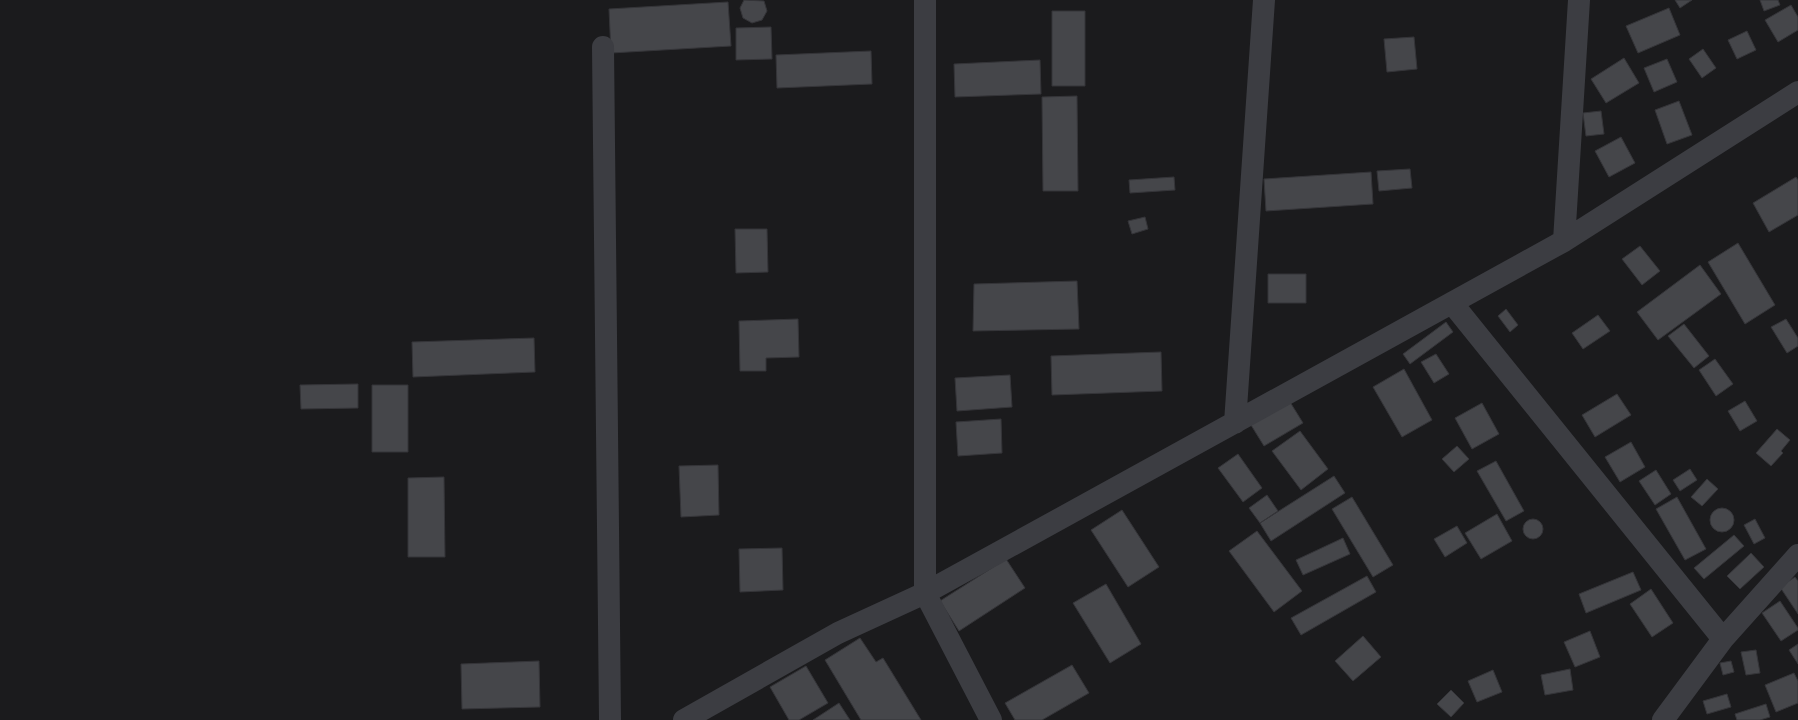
<svg xmlns="http://www.w3.org/2000/svg" width="1798" height="720" viewBox="0 0 1798 720" font-family="Helvetica,sans-serif">
<style>
.building{fill:#45464a;stroke:#353539}
.lines{fill:none;stroke-linecap:round;stroke-linejoin:round}
.minor{stroke:#3c3d42;stroke-width:22}
</style>
<rect width="100%" height="100%" fill="#1b1b1d"/>
<!-- building -->
<path class="building" d="M744 0 764 1 767 11 762 20 752 23 743 18 740 8Z
M1675 0H1692L1680 8Z
M1760 0H1778L1780 5 1764 11Z
M728 2 731 46 611 53 609 9Z
M1791 5 1798 17V30L1778 42 1765 20Z
M1669 8 1680 35 1638 53 1626 26Z
M1052 11H1085V86H1052Z
M771 27 772 59 736 60V28Z
M1747 31 1756 50 1737 59 1728 40Z
M1414 37 1417 69 1387 72 1384 39Z
M1703 49 1716 68 1702 78 1689 59Z
M871 51 872 84 777 88 776 55Z
M1624 58 1639 83 1606 103 1591 79Z
M1667 59 1677 82 1654 92 1644 68Z
M1040 60 1041 94 955 97 954 64Z
M1077 96 1078 191H1043L1042 97Z
M1679 101 1692 135 1667 144 1655 110Z
M1601 111 1604 134 1586 136 1583 113Z
M1621 137 1635 163 1609 177 1595 151Z
M1410 169 1412 188 1379 191 1377 171Z
M1371 172 1373 204 1266 211 1264 179Z
M1174 177 1175 190 1130 193 1129 180Z
M1796 177 1798 180V215L1769 232 1753 203Z
M1145 217 1148 229 1132 234 1128 221Z
M735 229H767L768 272 736 273Z
M1738 243 1775 305 1745 324 1708 262Z
M1640 246 1660 271 1642 285 1622 259Z
M1700 265 1721 294 1658 340 1637 312Z
M1268 274H1306V303H1268Z
M1077 281 1079 329 973 331 974 284Z
M1506 309 1518 325 1510 332 1498 316Z
M1598 315 1610 331 1583 349 1572 333Z
M798 319 799 357 766 358V371H740L739 321Z
M1786 319 1798 338V346L1787 353 1771 327Z
M1446 322 1453 332 1410 364 1403 354Z
M1684 324 1709 356 1694 368 1668 336Z
M534 338 535 372 413 377 412 342Z
M1161 352 1162 391 1052 395 1051 356Z
M1436 354 1449 374 1434 383 1421 362Z
M1715 359 1733 384 1716 396 1699 370Z
M1404 369 1432 420 1402 437 1373 387Z
M1010 375 1012 407 957 411 955 378Z
M358 384V408L301 409 300 385Z
M372 385H408V452H372Z
M1617 394 1631 415 1595 437 1582 415Z
M1745 401 1757 421 1740 431 1728 411Z
M1290 402 1303 423 1264 446 1251 425Z
M1482 403 1499 434 1472 449 1455 418Z
M1001 419 1002 453 958 456 956 422Z
M1777 429 1790 440 1781 451 1783 453 1771 466 1756 453Z
M1300 431 1328 469 1301 490 1272 451Z
M1631 442 1645 467 1620 482 1605 457Z
M1457 446 1469 459 1454 472 1442 459Z
M1238 454 1262 488 1243 502 1218 468Z
M1496 461 1524 511 1506 521 1477 471Z
M718 465 719 515 681 517 679 466Z
M1690 469 1697 480 1680 491 1673 480Z
M1656 470 1671 494 1655 505 1639 481Z
M1334 476 1345 493 1271 541 1260 523Z
M444 477 445 557H408V478Z
M1707 479 1718 489 1702 506 1691 497Z
M1267 495 1278 511 1260 523 1249 508Z
M1352 497 1393 565 1373 577 1332 509Z
M1677 497 1706 549 1685 560 1656 509Z
M1710 520a12 12 0 1 1 24 0a12 12 0 1 1-24 0Z
M1122 510 1159 567 1128 587 1091 530Z
M1497 514 1512 541 1481 559 1465 533Z
M1755 519 1765 538 1754 544 1744 525Z
M1523 529a10 10 0 1 1 20 0a10 10 0 1 1-20 0Z
M1457 526 1467 543 1445 557 1434 539Z
M1257 531 1302 591 1274 612 1229 551Z
M1734 535 1744 546 1704 579 1694 568Z
M1343 538 1350 554 1303 575 1296 560Z
M782 548 783 590 740 592 739 549Z
M1751 553 1764 567 1740 589 1727 576Z
M1006 559 1025 588 959 631 940 601Z
M1633 572 1641 590 1586 613 1579 594Z
M1367 576 1376 592 1301 635 1291 618Z
M1795 577 1798 581V614L1780 587Z
M1106 584 1141 644 1110 663 1073 603Z
M1651 589 1673 623 1652 637 1630 604Z
M1780 601 1798 628V630L1781 641 1762 613Z
M1590 631 1600 657 1575 667 1564 642Z
M1363 636 1381 657 1353 681 1335 661Z
M860 638 876 662 883 658 921 720H861L825 660Z
M1798 644V664L1789 650Z
M1756 650 1760 673 1746 675 1741 652Z
M539 661 540 707 462 709 461 664Z
M1731 661 1734 672 1723 675 1720 663Z
M1072 665 1089 693 1042 720H1015L1005 703Z
M806 666 828 703 799 720H789L770 687Z
M1570 669 1573 690 1545 695 1541 675Z
M1493 670 1502 692 1477 702 1468 681Z
M1794 673 1798 681V703L1776 712 1765 685Z
M1451 690 1464 703 1451 717 1437 704Z
M1727 694 1731 707 1707 714 1703 701Z
M839 703 850 720H813Z
M1766 704 1770 717 1760 720H1737L1735 714Z"/>
<g class="lines">
<!-- minor -->
<path class="minor" d="M925 0V593L991 720
M603 47 610 720
M1564 241 1579 0
M1452 303 1723 639
M1235 423 1264 0
M684 720 838 633 925 593 1564 241 1798 92
M1663 720 1723 639 1798 555"/>
</g>
</svg>
